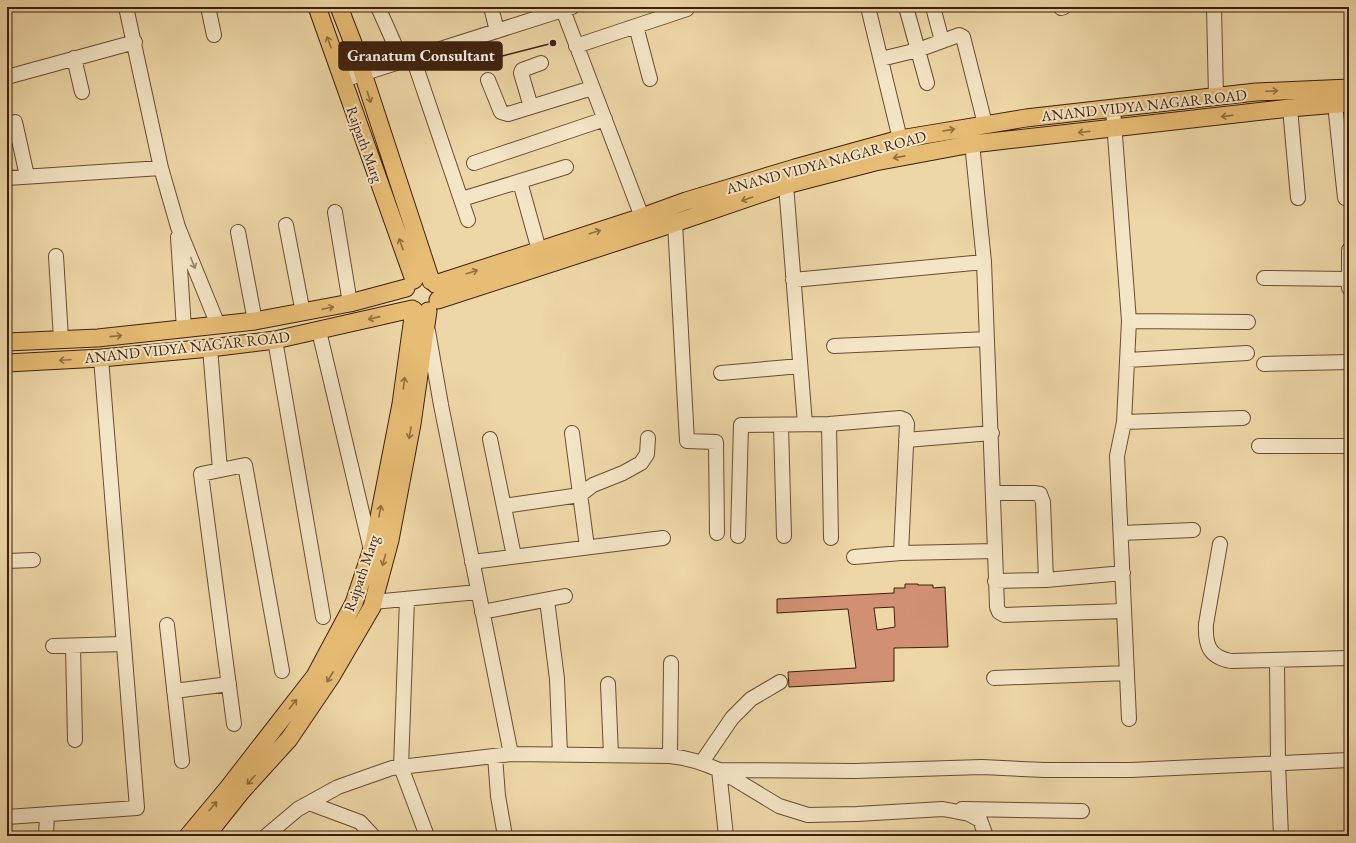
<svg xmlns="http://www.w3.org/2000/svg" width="1356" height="843" viewBox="0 0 1356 843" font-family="'EB Garamond',serif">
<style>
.building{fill:#d19073;stroke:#3c1f0c;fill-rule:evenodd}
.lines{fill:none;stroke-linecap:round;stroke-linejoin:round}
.minor-casing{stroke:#684d33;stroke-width:16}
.major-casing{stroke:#3c1f0c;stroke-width:19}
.minor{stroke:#f4e5c6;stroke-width:14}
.major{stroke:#e7bc74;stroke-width:17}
.oneway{stroke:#926e40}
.oneway2{stroke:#988269}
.labels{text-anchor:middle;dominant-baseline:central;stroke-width:4;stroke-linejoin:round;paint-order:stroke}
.street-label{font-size:15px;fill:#3c1f0c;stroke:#f4e5c6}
.leader{fill:none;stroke:#3c1f0c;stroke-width:1.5}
.callout-dot{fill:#3c1f0c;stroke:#f4e5c6;stroke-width:1.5}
.callout{fill:#3c1f0c;stroke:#3c1f0c;stroke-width:1.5}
.callout-label{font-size:16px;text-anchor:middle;font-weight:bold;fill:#fff}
</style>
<rect width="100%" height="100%" fill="#eed7a7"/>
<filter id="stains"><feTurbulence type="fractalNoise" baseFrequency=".005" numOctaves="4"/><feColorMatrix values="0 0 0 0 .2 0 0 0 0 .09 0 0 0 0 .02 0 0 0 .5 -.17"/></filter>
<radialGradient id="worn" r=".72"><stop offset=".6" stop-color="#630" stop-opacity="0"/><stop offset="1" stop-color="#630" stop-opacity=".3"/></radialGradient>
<!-- building -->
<path class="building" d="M905 584H918V585H933V588L945 587 948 647 894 648V681L789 687 788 672 856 668 848 609 777 613V599L894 593V588H905ZM894 607 895 627 877 630 874 608Z"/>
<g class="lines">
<defs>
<path id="minor" d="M126 7 161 168 178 227 218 325
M208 7 214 35
M378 7 402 61
M491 7 497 31
M868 7 900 139
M906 7 927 83
M933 7 942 41
M1214 7 1216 97
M1061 8 1064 7
M563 10 642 217
M636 26 650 79
M576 46 687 9
M74 58 82 92
M413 58 468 220
M881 59 918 50 959 35 963 37 985 124
M7 77 135 42
M343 80 572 7
M488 80 501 112 508 114 592 88
M1335 104 1345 198
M531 107 521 73 522 70 541 63
M1290 108 1298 198
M1113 109 1129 321 1124 422 1117 456 1129 719
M15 122 27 176
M474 163 605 119
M7 178 161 168
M520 182 539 250
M786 185 805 424
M462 199 566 167
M335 212 350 303
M675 223 687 441 716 442 717 533
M286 225 303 313
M238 232 255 321
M178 237 184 329
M56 256 61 339
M1264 278 1349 279
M793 280 984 262
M1349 288V250
M1129 321 1248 322
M319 331 371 550
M428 331 441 405 511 754
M275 340 323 617
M834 346 987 339
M210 348 220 470
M1128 360 1247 353
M1264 364 1349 362
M721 373 800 366
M1124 422 1243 418
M829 424 831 538
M781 426 784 536
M572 433 587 547
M490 439 514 556
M906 440 992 433
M1259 446H1349
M993 493H1034L1040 494 1043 502 1046 580
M504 506 580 495 593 485 623 473 641 463 647 454 648 438
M1121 533 1193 530
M738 536 741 425 829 424 900 418 905 420 907 424 901 553
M1220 544 1206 624C1205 645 1209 657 1231 661L1349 658
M995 551 997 607 999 612 1004 615 1124 611
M854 557 901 553 995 551 984 262 971 133
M7 561 33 560
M472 562 663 538
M995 581 1046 580 1123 573
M407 599 401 767 427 836
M547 600 557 679 560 754
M373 602 478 592
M482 612 565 596
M167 625 182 761
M53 646 123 644
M73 646 75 740
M1277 661 1278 763 1281 836
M994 678 1127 673
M608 684 611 755
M174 691 229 684
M234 724 201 474 245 465 282 671
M495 756 498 796 505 836
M670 756 671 663
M702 762 732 718 751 699 780 682
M719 770 855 771 982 767 1044 770H1131L1349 760
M721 771 779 806 808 815 857 814 943 809 969 814 980 820 986 836
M309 803 360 822 373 836
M962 809 1082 811
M7 817 137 808 101 358
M46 836 47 814
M266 836 298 809 338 787 392 768 511 754 670 756C688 758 702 762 719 770L726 836"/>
<path id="major" d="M317 7 414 280
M339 7 353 43 431 281
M435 284 642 217 686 201 795 168 900 139 1026 118 1256 92 1349 88
M438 300 675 223 786 185 875 162 972 144 1290 108 1349 103
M7 342 98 338 255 321 350 303 406 288
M7 363 101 358 210 348 275 340 412 309
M188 836 228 788 315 676 354 603 374 543 401 404 414 310
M206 836 241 792 289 739 331 677 372 607 390 540 412 424 428 311"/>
</defs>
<!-- minor casing -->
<use href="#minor" class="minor-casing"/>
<!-- major casing -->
<use href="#major" class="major-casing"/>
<!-- minor -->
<use href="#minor" class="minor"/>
<!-- major -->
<use href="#major" class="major"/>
</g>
<!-- one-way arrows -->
<defs><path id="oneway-shaft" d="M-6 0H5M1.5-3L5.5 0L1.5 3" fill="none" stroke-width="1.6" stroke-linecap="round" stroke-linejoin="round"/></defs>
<g class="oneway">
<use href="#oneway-shaft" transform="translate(329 42) rotate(-110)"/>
<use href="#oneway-shaft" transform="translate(1272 91) rotate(-3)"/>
<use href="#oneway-shaft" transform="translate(369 97) rotate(72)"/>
<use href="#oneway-shaft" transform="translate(1227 116) rotate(173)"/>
<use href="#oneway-shaft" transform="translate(949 130) rotate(-10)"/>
<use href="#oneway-shaft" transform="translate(1084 132) rotate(174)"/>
<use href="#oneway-shaft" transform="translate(899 157) rotate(170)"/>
<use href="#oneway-shaft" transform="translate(747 199) rotate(161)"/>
<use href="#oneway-shaft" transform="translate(595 232) rotate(-17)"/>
<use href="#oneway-shaft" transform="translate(401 244) rotate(-110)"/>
<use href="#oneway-shaft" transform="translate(472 272) rotate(-18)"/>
<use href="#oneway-shaft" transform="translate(328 308) rotate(-12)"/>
<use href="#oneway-shaft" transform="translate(374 318) rotate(167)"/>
<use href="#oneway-shaft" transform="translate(116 336) rotate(-6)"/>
<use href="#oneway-shaft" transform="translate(65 360) rotate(177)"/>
<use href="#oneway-shaft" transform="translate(404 383) rotate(-83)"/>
<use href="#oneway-shaft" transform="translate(410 433) rotate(101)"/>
<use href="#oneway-shaft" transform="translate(380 511) rotate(-79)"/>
<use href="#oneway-shaft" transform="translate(384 560) rotate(105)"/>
<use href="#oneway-shaft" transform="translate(330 677) rotate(122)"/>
<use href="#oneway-shaft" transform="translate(293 704) rotate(-52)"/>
<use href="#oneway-shaft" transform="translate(251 780) rotate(132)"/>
<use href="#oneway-shaft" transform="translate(213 806) rotate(-50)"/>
</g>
<use class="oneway2" href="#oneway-shaft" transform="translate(193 263) rotate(68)"/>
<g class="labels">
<!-- street labels -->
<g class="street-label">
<text transform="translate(1144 105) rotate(-6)">ANAND VIDYA NAGAR ROAD</text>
<text transform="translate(365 144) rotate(70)">Rajpath Marg</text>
<text transform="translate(826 162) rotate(-15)">ANAND VIDYA NAGAR ROAD</text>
<text transform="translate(187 347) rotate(-6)">ANAND VIDYA NAGAR ROAD</text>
<text transform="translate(361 573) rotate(-71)">Rajpath Marg</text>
</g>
</g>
<!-- callouts -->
<path class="leader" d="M553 43L502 56"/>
<circle class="callout-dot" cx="553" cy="43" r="4"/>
<rect class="callout" x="339" y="42" width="163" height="28" rx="4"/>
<g class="callout-label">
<text x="421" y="61">Granatum Consultant</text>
</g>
<!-- margin -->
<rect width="1356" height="843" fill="none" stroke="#eed7a7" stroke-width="24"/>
<rect x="8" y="8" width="1340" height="827" fill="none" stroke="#3c1f0c" stroke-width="2"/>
<rect x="12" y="12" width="1332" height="819" fill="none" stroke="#3c1f0c"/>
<rect width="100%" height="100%" filter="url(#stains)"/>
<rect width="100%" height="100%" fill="url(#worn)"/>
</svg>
